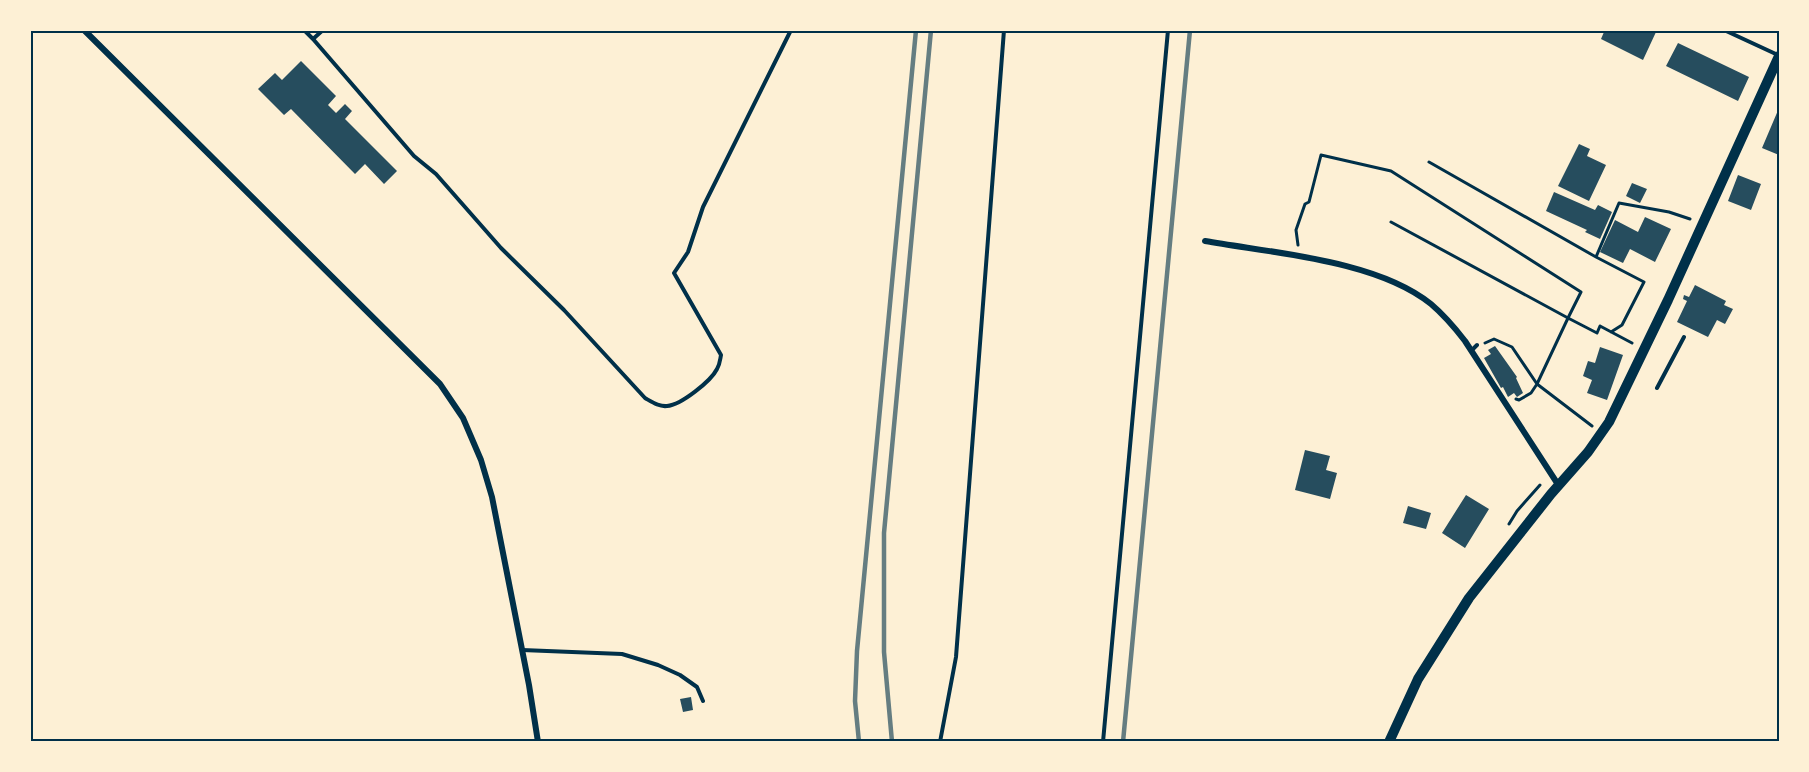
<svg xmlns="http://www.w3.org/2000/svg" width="1809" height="772" viewBox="0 0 1809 772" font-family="'Fira Sans',sans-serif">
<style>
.building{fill:#264d5e}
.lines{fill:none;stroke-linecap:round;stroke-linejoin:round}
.path{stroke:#003049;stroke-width:3}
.service{stroke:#003049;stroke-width:4}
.minor{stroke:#003049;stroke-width:6}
.secondary{stroke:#003049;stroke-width:10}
.rail{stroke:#657d81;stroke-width:4.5}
.neatline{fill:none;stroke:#003049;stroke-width:2}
</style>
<rect width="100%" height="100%" fill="#fdf0d5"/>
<!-- building -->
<path class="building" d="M1599 30H1652L1656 32 1643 60 1601 39 1604 32Z
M1678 43 1749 77 1738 101 1666 66Z
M301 61 336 96 328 105 336 113 345 104 352 111 345 119 397 171 384 184 365 164 355 174 291 109 284 115 258 89 275 73 282 80Z
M1779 108V155L1762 148Z
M1579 144 1590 149 1587 156 1606 165 1589 201 1558 186Z
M1738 175 1761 184 1751 210 1728 201Z
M1632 183 1647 189 1640 203 1626 196Z
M1554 192 1595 210 1598 205 1612 212 1600 239 1585 232 1587 230 1546 211Z
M1645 217 1671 229 1655 262 1630 249 1623 263 1600 252 1615 220 1638 232Z
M1695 285 1726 301 1724 305 1733 309 1725 324 1717 320 1708 337 1677 322 1687 301 1683 299 1684 295 1689 297Z
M1495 346 1517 377 1516 378 1523 393 1517 397 1514 393 1508 397 1503 387 1501 388 1484 358 1491 354 1488 350Z
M1600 347 1623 355 1607 400 1587 393 1592 380 1583 376 1588 361 1595 363Z
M1305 450 1330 456 1326 470 1337 473 1330 499 1295 490Z
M1466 495 1489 509 1465 548 1442 533Z
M1408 506 1431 513 1426 529 1403 523Z
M691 697 693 710 683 712 680 699Z"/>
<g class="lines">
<!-- path -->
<path class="path" d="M1429 162 1596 257
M1298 245 1296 230 1305 204 1309 202 1321 155 1391 171 1581 292 1568 318 1391 222
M1611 332 1622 325 1644 282 1596 257 1619 203 1669 212 1690 219
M1485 343 1494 339 1512 347 1537 384 1568 318 1597 333 1600 326 1632 343
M1516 399 1519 400 1531 393 1537 384 1592 426
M1509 524 1517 511 1540 485"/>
<!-- service -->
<path class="service" d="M304 30 313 39 323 30
M1724 30 1778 55
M313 39 414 156 436 174 501 248 564 310 645 398C652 402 659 407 667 406 681 405 711 381 717 369 720 364 720 360 721 355L674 273 688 252 703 207 791 30
M1471 351 1477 345
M1657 388 1684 337
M522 650 622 654 658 665 680 675 697 687 703 701
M940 742 956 657 1004 30
M1103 742 1168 30"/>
<!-- minor -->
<path class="minor" d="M84 30 440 384 463 418 481 460 492 497 529 685 538 742
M1205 241C1272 253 1377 260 1431 304 1444 315 1455 328 1465 341L1559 486"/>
<!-- secondary -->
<path class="secondary" d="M1389 742 1418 679 1469 598 1551 494 1588 452 1609 422 1668 300 1779 56"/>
<!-- rail -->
<path class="rail" d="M859 742 855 701 857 651 916 30
M892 742 884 652V533L931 30
M1123 742 1190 30"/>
</g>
<!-- border -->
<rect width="1809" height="772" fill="none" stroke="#fdf0d5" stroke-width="63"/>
<rect x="32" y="32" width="1746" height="708" class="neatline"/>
</svg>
